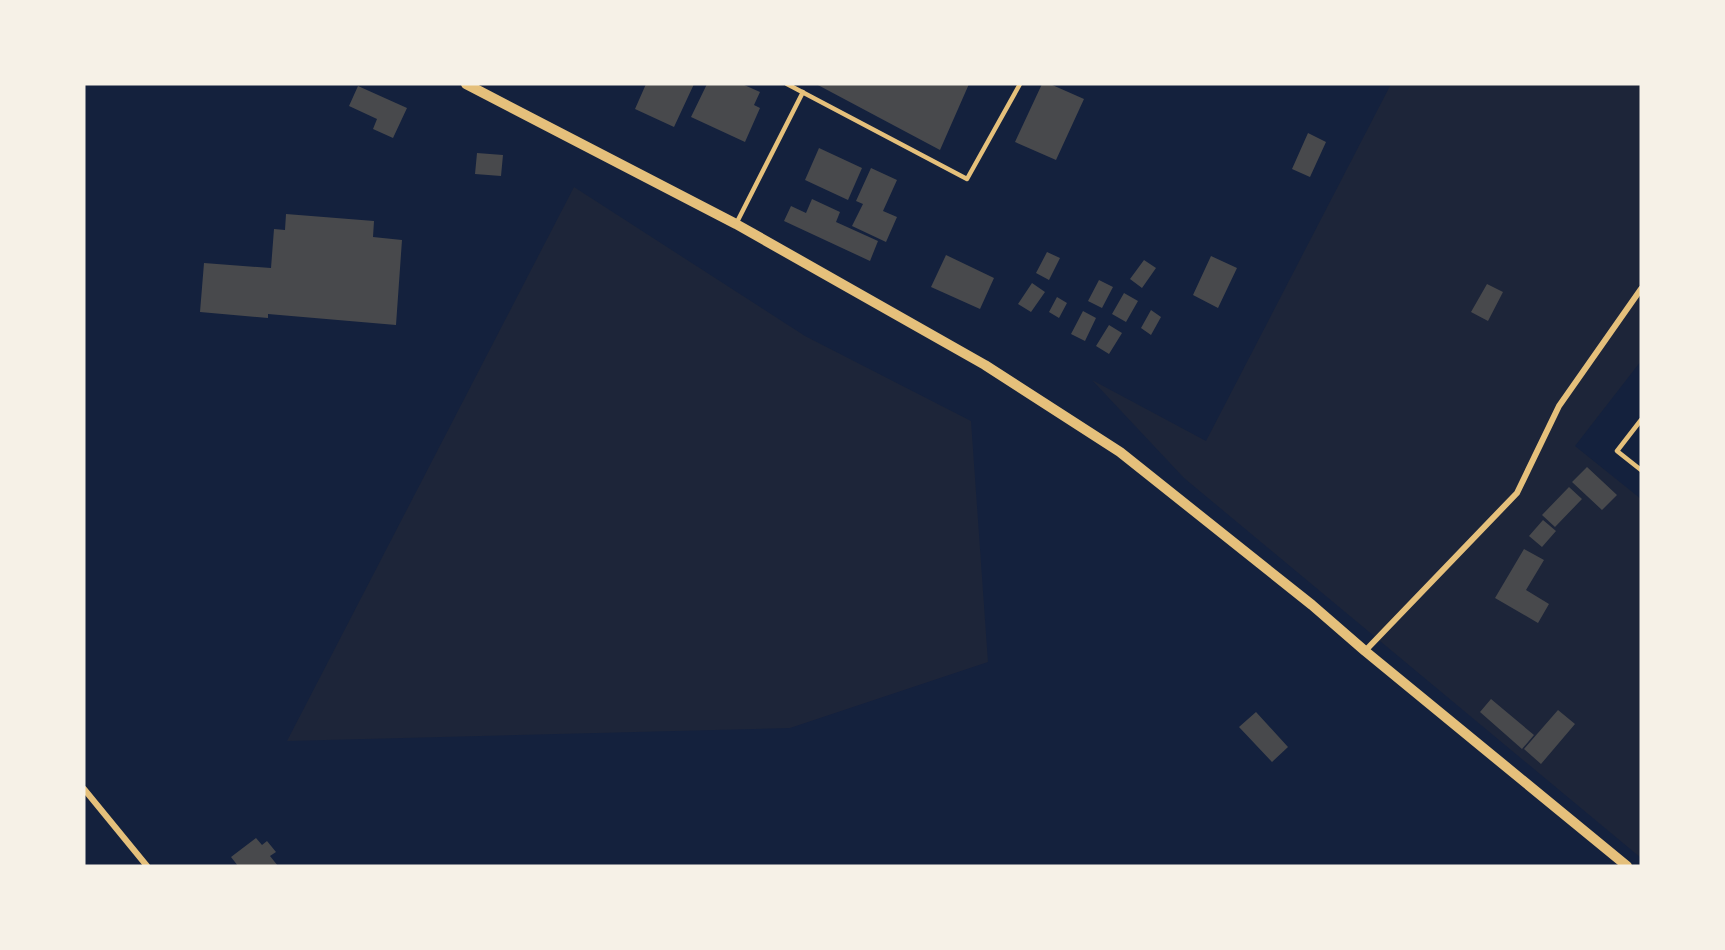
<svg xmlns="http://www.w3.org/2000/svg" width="1725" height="950" viewBox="0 0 1725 950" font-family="'IBM Plex Serif',serif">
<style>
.green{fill:#1d2539}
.building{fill:#48494c}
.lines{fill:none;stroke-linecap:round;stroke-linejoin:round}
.service{stroke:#e5c07b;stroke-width:4.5}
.minor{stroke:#e5c07b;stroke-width:6}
.tertiary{stroke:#e5c07b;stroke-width:10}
</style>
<rect width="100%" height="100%" fill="#14213d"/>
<!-- green -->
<path class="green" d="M1391 84H1641V361L1575 446 1641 499V858L1184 478 1092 380 1206 441Z
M574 187 805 336 971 421 988 662 790 728 287 741Z"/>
<!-- building -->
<path class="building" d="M646 84H694L674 127 635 109Z
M707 84H742L760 92 754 105 760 108 745 142 691 117Z
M816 84H969L940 150Z
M1042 84H1050L1084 99 1056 160 1015 142Z
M358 86 407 108 393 138 373 129 377 119 349 106Z
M1308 133 1326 142 1310 177 1292 169Z
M819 148 862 168 848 200 805 180Z
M477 153 503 155 501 176 475 174Z
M871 168 897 180 883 211 897 217 886 242 852 226 863 204 856 201Z
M812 199 840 212 836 222 878 241 870 261 784 221 791 206 806 213Z
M286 214 374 221 373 237 402 240 396 325 268 314V318L200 312 204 263 271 268 274 229 285 230Z
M1047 252 1060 258 1049 280 1036 273Z
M946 255 994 278 980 309 931 287Z
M1211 256 1237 268 1218 308 1193 295Z
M1144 260 1156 268 1142 288 1130 279Z
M1099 280 1113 287 1102 308 1088 301Z
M1032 283 1045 292 1031 312 1018 304Z
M1487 284 1503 292 1488 321 1471 312Z
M1124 293 1138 301 1126 322 1112 314Z
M1057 297 1067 303 1059 318 1049 312Z
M1151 310 1161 317 1151 335 1141 328Z
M1083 311 1096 318 1085 341 1071 334Z
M1109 325 1122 333 1109 354 1096 346Z
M1587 467 1617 495 1602 510 1572 482Z
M1569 487 1582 499 1555 527 1542 515Z
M1543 520 1556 531 1542 547 1529 536Z
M1524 549 1544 560 1526 590 1549 604 1538 623 1495 598Z
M1491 699 1534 735 1522 749 1480 712Z
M1558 710 1575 724 1541 764 1524 749Z
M1256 712 1288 747 1272 762 1239 727Z
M256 838 262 845 267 841 276 852 270 856 278 866H238L231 857Z"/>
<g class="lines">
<!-- service -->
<path class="service" d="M787 84 967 179 1020 84
M736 224 803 92
M1641 420 1617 451 1641 470"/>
<!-- minor -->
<path class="minor" d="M1365 651 1517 493 1559 406 1641 289
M84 789 147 866"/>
<!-- tertiary -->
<path class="tertiary" d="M466 84 736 224 985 365 1120 452 1312 605 1365 651 1627 866"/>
</g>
<!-- border -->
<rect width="1725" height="950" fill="none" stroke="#f6f1e7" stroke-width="171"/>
</svg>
